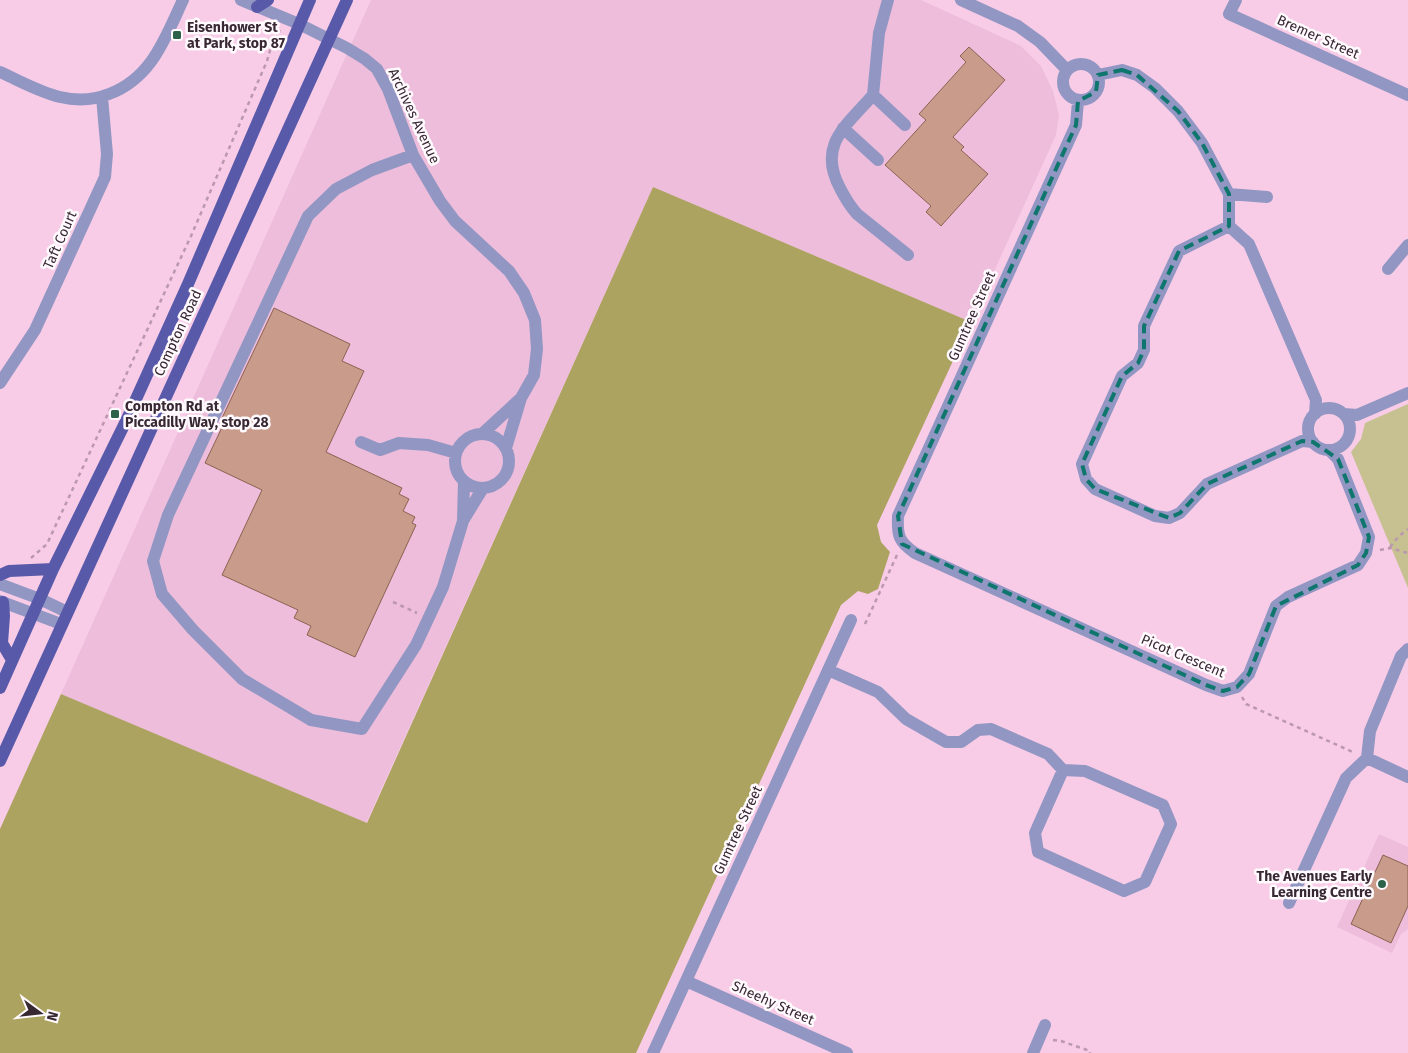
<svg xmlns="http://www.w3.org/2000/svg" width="1408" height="1053" viewBox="0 0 1408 1053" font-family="'Fira Sans',sans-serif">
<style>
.built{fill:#edbddb}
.green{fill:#c7c192}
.forest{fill:#ada360}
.building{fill:#c99b8a;stroke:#8c6252}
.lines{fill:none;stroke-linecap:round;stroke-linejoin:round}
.path{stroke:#bb98ad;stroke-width:2.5;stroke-dasharray:4 4;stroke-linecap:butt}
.minor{stroke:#9296c3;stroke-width:12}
.major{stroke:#5959aa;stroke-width:12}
.marked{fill:none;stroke:#0f766e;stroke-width:4;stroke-dasharray:10 6;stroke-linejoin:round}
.poi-dot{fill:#2c6249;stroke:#fffafd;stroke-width:2}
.labels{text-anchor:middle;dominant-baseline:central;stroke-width:5;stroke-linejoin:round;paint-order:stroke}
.poi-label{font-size:14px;font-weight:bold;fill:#382832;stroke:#fffafd;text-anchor:start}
.street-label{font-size:14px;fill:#382832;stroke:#fffafd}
</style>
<rect width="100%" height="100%" fill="#f8cce7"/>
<!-- built -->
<path class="built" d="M371 0H921L1021 46 1041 66 1053 91 1059 115 1056 135 971 322 653 187 366 823 61 694Z
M1379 834 1408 847V929L1401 934 1392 953 1337 927Z"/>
<!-- green -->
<path class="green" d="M1408 404V588L1351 452 1361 439 1365 423Z"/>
<!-- forest -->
<path class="forest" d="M653 187 971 322 877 525 881 542 890 552 878 589 868 594 858 591 841 605 636 1053H0V829L61 694 367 823Z"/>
<!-- building -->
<path class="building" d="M969 47 1005 80 953 137 964 147 961 150 988 174 941 226 926 212 931 206 885 165 926 120 919 114 966 62 960 56Z
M274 308 350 344 342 361 364 371 326 452 402 488 399 494 409 499 403 511 415 517 412 523 416 525 355 657 307 635 311 626 294 618 298 610 222 575 262 490 205 463 226 419 222 418Z
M1383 855 1408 866V906L1391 943 1351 924Z"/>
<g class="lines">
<!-- path -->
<path class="path" d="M1390 547 1399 536 1408 529
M1380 550 1390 548 1408 553
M31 558 47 544 191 236 267 61 273 40 277 37 280 30
M393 602 417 613
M865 624 897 555
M1242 697 1246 704 1355 753
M1053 1040 1061 1041 1090 1051V1053"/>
<!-- minor -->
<path class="minor" d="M241 0 299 24 347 48 365 59 377 69 388 89 413 155 440 201 455 221 509 271 524 293 535 320 537 349 534 375 521 398 506 448
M888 0 879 33 873 95 905 125
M961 0 1018 26 1040 42 1067 70
M1236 0 1229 14 1408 95
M1063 82a18 18 0 1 1 36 0a18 18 0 1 1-36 0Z
M0 72C20 81 39 92 60 97 77 101 94 100 109 94 152 78 165 38 183 0
M1098 75 1122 70 1137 75 1155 88 1178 111 1202 143 1229 194V226L1249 244 1316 400 1315 414
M873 95C846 126 817 145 840 188 845 198 850 206 857 214L908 255
M1078 101 1076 125 898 516C897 536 899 542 915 553L1206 685 1223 691 1237 687 1249 674 1276 606 1288 597 1358 565 1366 553 1369 537 1338 459 1329 450
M843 128 878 160
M413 155 372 170 336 189 308 216 168 515 153 561 162 594 193 630 242 679 311 720 362 729 416 645 443 587 463 521 464 481
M1229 194 1267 197
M1229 226 1179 251 1144 326V350L1138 363 1122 376 1082 464 1086 479 1095 489 1155 516 1169 518 1180 513 1207 484 1302 441 1313 442
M1388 269 1408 245
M0 383 35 330 105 177 107 154 102 97
M1308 429a21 21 0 1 1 42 0a21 21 0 1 1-42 0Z
M1344 414 1357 415 1408 393
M455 461a27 27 0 1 1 54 0a27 27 0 1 1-54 0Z
M482 434 521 398
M361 442 380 450 399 443 428 445 456 453
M464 519 483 488
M0 584 40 599 67 612
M0 601 61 624
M828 670 878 692 906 719 946 742H961L978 730 991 729 1048 754 1063 770 1035 833 1038 852 1124 891 1145 882 1171 824 1163 805 1085 771 1063 770
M1367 758 1408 777
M1289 903 1346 778 1367 758 1370 731 1401 656 1408 649
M686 981 847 1053
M653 1053 851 620
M1033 1053 1045 1025"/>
<!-- major -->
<path class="major" d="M257 7 268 0
M0 575 9 571 53 569
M3 602 4 616 2 643 12 660
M0 688 53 569 127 419 188 284 310 0
M0 761 347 0"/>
</g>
<!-- marked area -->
<path class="marked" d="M1122 70 1137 75 1178 111 1202 143 1229 194V226L1179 251 1144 326V350L1138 363 1122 376 1082 464 1086 479 1095 489 1169 518 1180 513 1207 484 1302 441 1313 442 1338 459 1369 537 1366 553 1358 565 1276 606 1249 674 1237 687 1223 691 1206 685 902 544 898 516 1076 125 1078 101 1096 92 1098 75Z"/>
<!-- markers -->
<g class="poi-dot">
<rect x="172" y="30" width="10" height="10" rx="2.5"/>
<rect x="110" y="409" width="10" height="10" rx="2.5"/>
<circle cx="1382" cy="884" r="5"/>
</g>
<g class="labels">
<!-- poi labels -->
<g class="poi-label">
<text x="187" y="27">Eisenhower St<tspan x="187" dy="16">at Park, stop 87</tspan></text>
<text x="125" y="406">Compton Rd at<tspan x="125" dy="16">Piccadilly Way, stop 28</tspan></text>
<text x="1372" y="876" text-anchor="end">The Avenues Early<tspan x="1372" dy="16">Learning Centre</tspan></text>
</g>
<!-- street labels -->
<g class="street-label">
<text transform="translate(1318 37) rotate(24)">Bremer Street</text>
<text transform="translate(414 116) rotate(65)">Archives Avenue</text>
<text transform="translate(60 240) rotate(-66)">Taft Court</text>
<text transform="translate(972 316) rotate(-66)">Gumtree Street</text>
<text transform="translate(178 333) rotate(-65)">Compton Road</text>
<text transform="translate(1183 656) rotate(23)">Picot Crescent</text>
<text transform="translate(738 830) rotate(-65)">Gumtree Street</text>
<text transform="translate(773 1003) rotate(24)">Sheehy Street</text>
</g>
</g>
<!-- north arrow -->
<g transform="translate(40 1013) rotate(105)" stroke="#fffafd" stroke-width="4" paint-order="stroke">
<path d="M0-4L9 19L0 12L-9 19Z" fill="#382832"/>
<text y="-8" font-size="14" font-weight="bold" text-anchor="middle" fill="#382832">N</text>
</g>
</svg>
